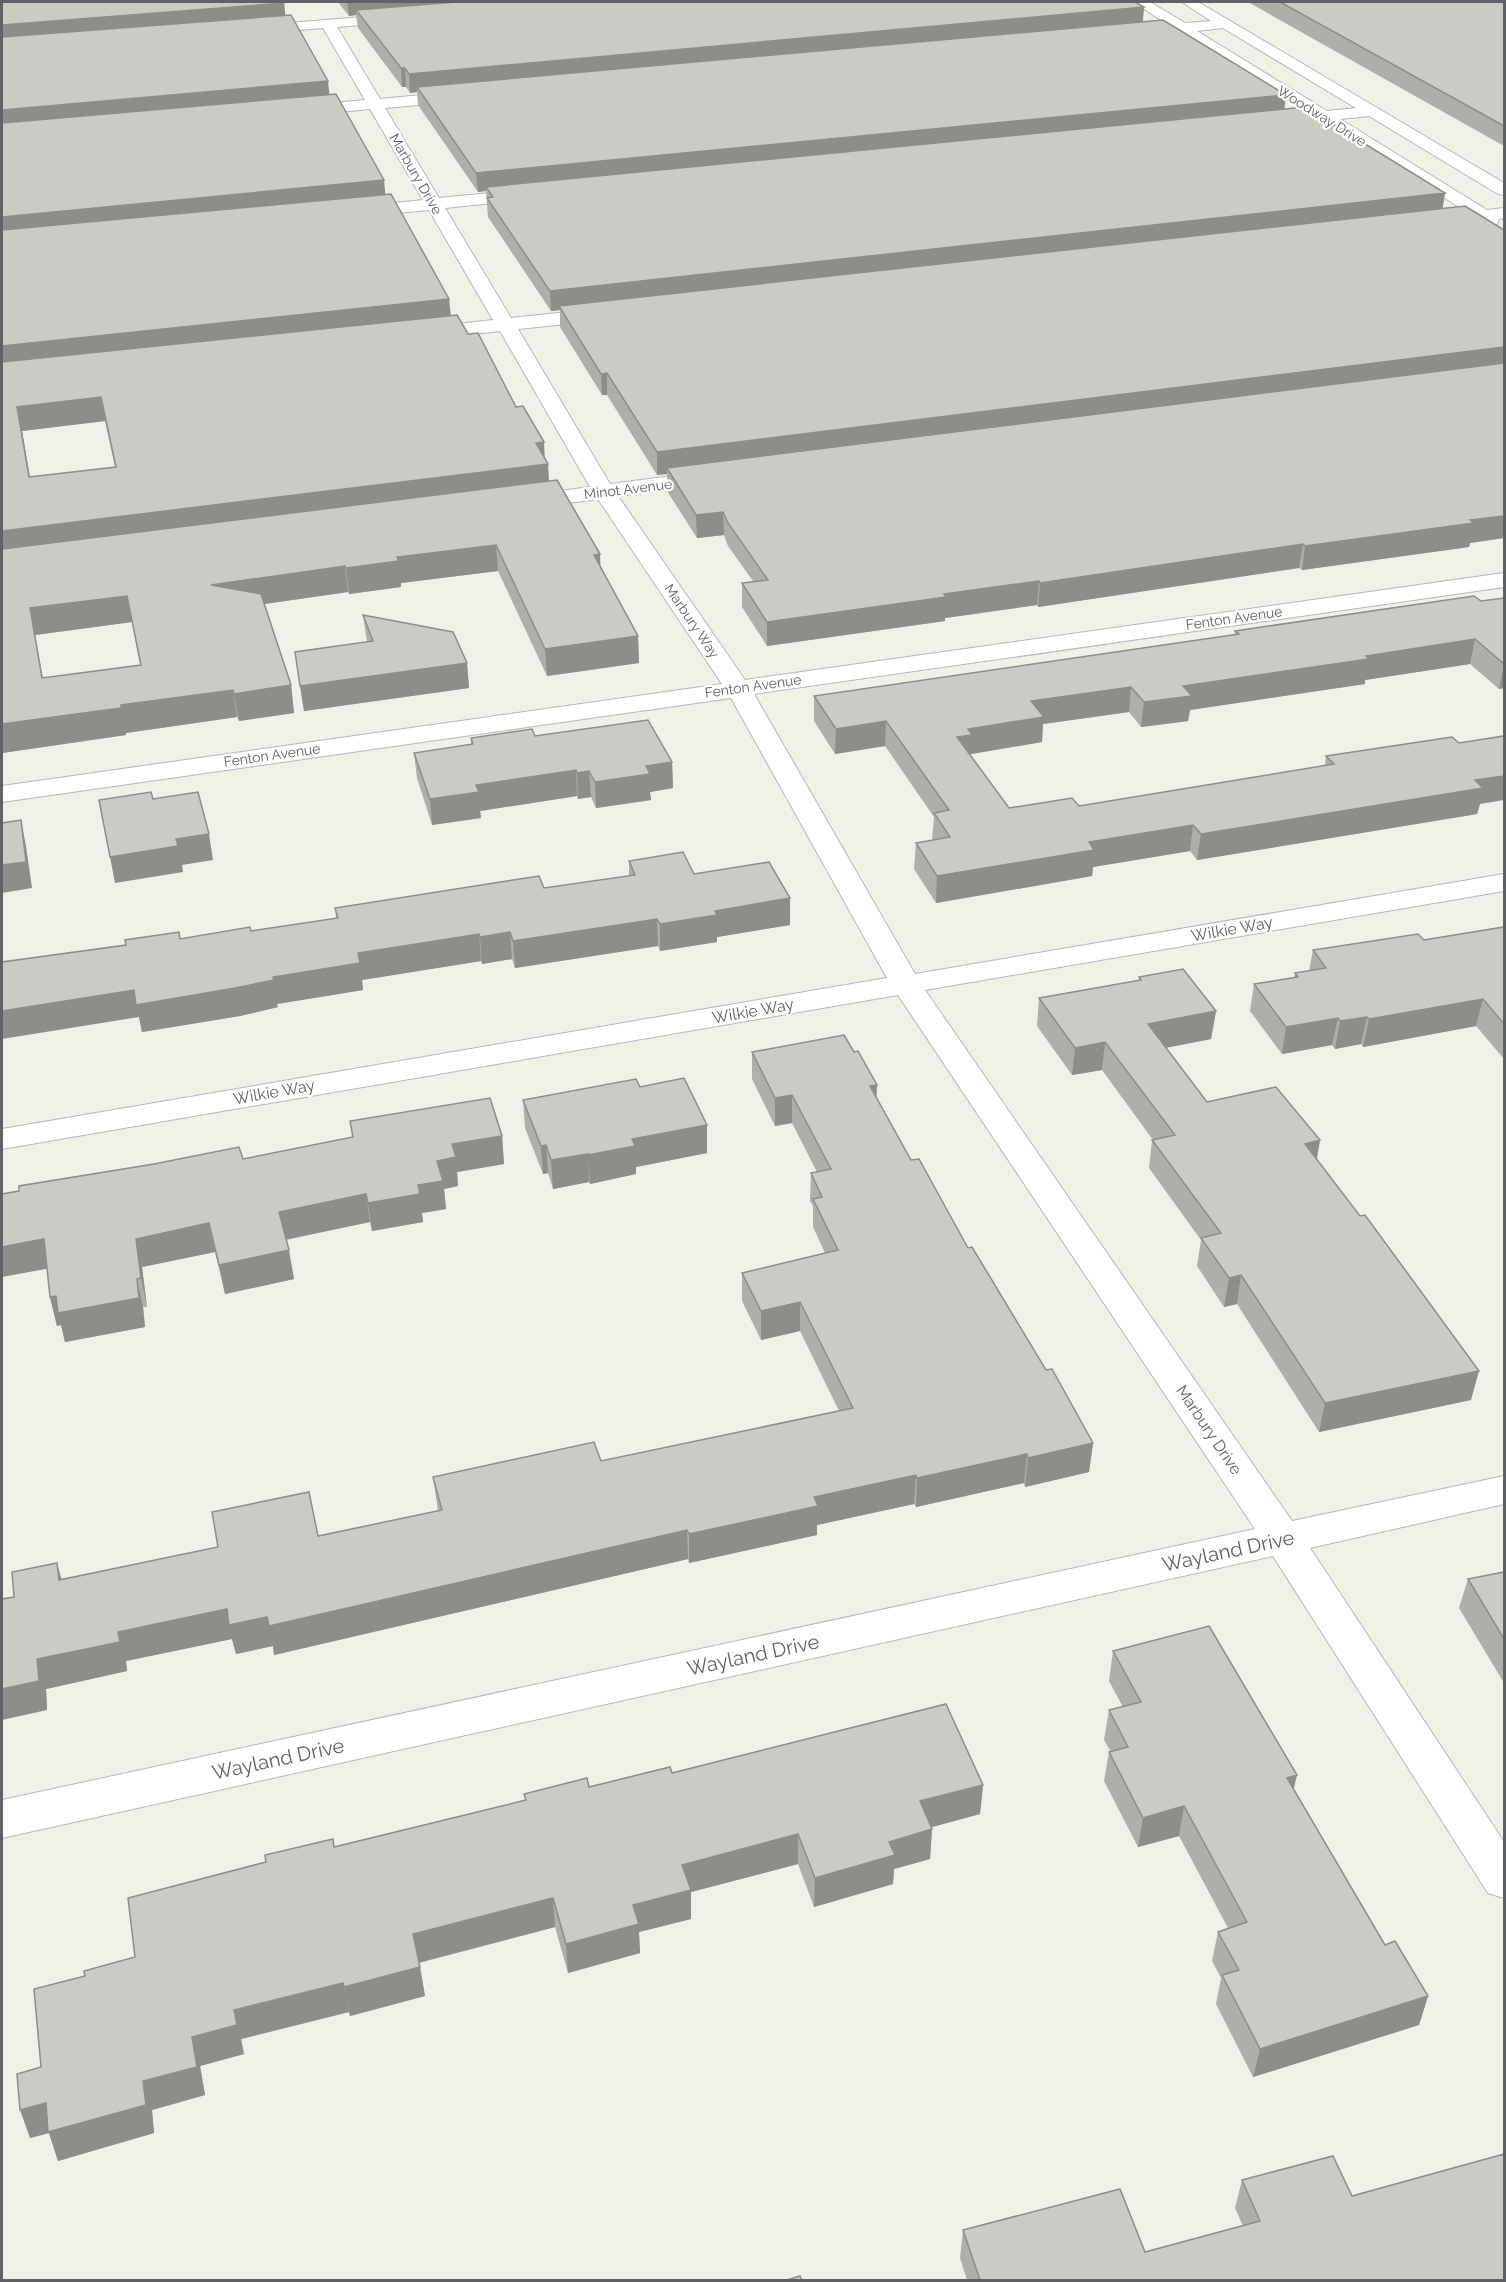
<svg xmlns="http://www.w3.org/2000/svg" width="1506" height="2282" viewBox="0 0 1506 2282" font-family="Raleway,sans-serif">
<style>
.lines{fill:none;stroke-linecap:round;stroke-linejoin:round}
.minor-casing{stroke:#b5b7bb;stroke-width:2}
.minor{fill:#fff;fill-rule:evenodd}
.wall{fill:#afaea9;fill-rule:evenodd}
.shaded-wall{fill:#8f8d8a}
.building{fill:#cccac5;stroke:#8f8d8a;stroke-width:1.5;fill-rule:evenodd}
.labels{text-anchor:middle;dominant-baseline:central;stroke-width:4.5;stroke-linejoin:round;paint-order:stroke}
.far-street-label{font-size:14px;fill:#5f6267;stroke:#fff}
.street-label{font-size:16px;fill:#5f6267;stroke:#fff}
.near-street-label{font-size:20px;fill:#5f6267;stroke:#fff}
</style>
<rect width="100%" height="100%" fill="#f0efe8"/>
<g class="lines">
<defs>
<path id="minor" d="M1134 2H1150L1185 23 1211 21 1182 2H1198L1504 183V195L1498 194 1369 116 1340 119 1487 210 1504 208V218L1499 219 1497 224 1491 225 1481 221 1438 226 1432 225 1429 221 1432 217 1467 212 1321 121 1269 124 1267 121 1269 118 1308 113 1180 32 1127 35 1125 32 1127 29 1168 25ZM1223 28 1356 108 1327 111 1197 31Z
M400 14 407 18 405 21 337 27 380 99 463 91 471 96 463 101 385 108 439 198 531 189 537 190 540 194 537 198 531 199 445 208 511 318 605 308 612 310 615 314 612 318 605 320 518 329 610 484 711 471 719 473 722 478 719 483 711 485 618 496 745 680 1504 573V587L754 694 915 974 1504 874V891L925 990 1292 1521 1504 1476V1504L1310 1548 1504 1842V1898L1488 1893 1273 1556 2 1838V1800L1255 1529 898 995 2 1149V1129L887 978 731 698 2 802V786L722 684 598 499 521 509 513 507 510 502 513 497 590 487 500 331 421 340 414 338 411 334 414 330 421 328 493 320 429 210 356 217 350 216 347 212 350 208 356 207 423 200 370 109 299 116 291 111 299 106 365 100 323 28 252 34 245 30 252 26Z"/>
</defs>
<!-- minor casing -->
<use href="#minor" class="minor-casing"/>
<!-- minor -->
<use href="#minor" class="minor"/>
</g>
<!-- wall -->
<path class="wall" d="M2 2 284 3 285 15 385 194 449 299 451 315 468 334 516 407 548 464 549 481 600 554V566L638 636 639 663 547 676 498 571 401 583V587L349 594 348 592 264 604 291 685 294 713 239 721 237 717 126 733V735L2 753ZM105 421 115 467 30 477 22 431ZM132 622 140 665 43 678 35 635Z
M338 2H1135L1144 7 1143 22 1285 109 1445 193 1442 208 1504 230V538L1470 543 1469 547 1302 570 1299 568 1038 607 1037 605 945 618V621L767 646 742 607V583L753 581 728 546 724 535 697 538 667 491V474L657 475 607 395H602L560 327V310L551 311 488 217 486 191 478 192 418 105 417 92 410 93 406 87H402L358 28 356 15 349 16Z
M1248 2H1504V146Z
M1504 598V688L1499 689 1470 664 1365 680V684L1190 710 1188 721 1141 727 1129 712 1043 724 1042 742 971 754V756L1009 808 1079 806 1325 766 1326 756 1480 804 1477 814 1197 860 1190 851 1093 867 1092 876 936 903 914 869 916 843 933 840 932 839 934 817 885 746 835 754 814 721V696L1235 635V631Z
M363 615 467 663 469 688 304 711 295 652 367 642Z
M535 736 672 762 673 788 650 792 651 800 596 808 591 797 578 799 577 796 480 811 481 818 432 825 417 778 414 753 471 744V738Z
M629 861 694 874 790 925 717 937V942L660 951 658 946 515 968 512 959 482 964 481 961 362 980 363 990 277 1004 278 1007 240 1016 142 1032 139 1017 180 939 251 931 336 918 335 908 544 888 629 876Z
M1504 927V1059L1476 1026 1363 1047 1361 1044 1335 1049 1332 1045 1282 1054 1250 1011 1254 984 1294 977 1295 973 1309 971 1313 950 1424 940Z
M1139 977 1216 1011 1211 1039 1165 1048 1207 1102 1320 1140 1317 1159 1471 1400 1319 1432 1237 1304 1224 1307 1197 1266 1201 1240 1149 1168 1152 1140H1153L1102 1070 1072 1075 1037 1026 1039 998 1139 980Z
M752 1052 876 1098 911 1160 1093 1443 1089 1472 1025 1487 1024 1483 916 1507 914 1504 817 1525V1535L689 1563 688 1559 274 1655 273 1646 236 1654 232 1639 126 1661 127 1671 46 1689 47 1710 14 1597 57 1563 61 1579 318 1536 438 1511 433 1477 601 1461 839 1411 800 1331 761 1340 742 1301V1273L825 1253 813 1227V1206L810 1201 811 1173 817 1172 792 1123 775 1126 752 1079Z
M640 1087 707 1125V1153L636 1167V1174L590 1184 589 1182 553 1189 548 1173 543 1174 525 1128 523 1100Z
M350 1121 502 1136 504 1164 457 1172 458 1186 444 1189 446 1209 422 1213 423 1222 372 1231 370 1222 286 1240 294 1279 225 1294 215 1252 142 1267 147 1307H143L145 1327 65 1342 61 1325 57 1326 50 1297 243 1159 352 1137Z
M1504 1572V1683L1459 1608 1468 1579Z
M1113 1651 1294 1789 1385 1945 1428 1996 1419 2025 1253 2077 1216 2004 1221 1978 1212 1961 1218 1932 1228 1928 1179 1836 1138 1847 1104 1781 1109 1752H1111L1104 1740 1109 1710 1123 1707 1109 1681Z
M672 1773 983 1785 980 1814 931 1827 932 1829 930 1859 894 1869 893 1884 814 1907 798 1864 691 1892V1919L639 1932 640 1953 568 1973 555 1927 419 1963 425 1996 350 2016 349 2012 241 2039 244 2054 200 2066 205 2095 152 2110 154 2133 58 2161 49 2133 30 2138 41 2067 85 1976 135 1957 334 1847 525 1800 524 1794 589 1787Z
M1242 2180 1352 2196 1504 2280H967L960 2258 963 2230 1145 2252 1243 2226 1235 2208Z"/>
<!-- shaded-wall -->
<path class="shaded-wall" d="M347 2H524L356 10V15L349 16Z
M284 3 286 21 2 45V25Z
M1144 7 1142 25 417 87V92L410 93 409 74Z
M401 68H405L406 87H402Z
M328 81 330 100 2 130V110Z
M1286 95 1284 113 486 187V191L478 192 476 173Z
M384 180 386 200 2 239V217Z
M1445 193 1442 212 559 306 560 310 551 311 550 291Z
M449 299 451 322 2 370V346Z
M1504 347V364L667 468V474L657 475V452Z
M607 373V395H602L601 374Z
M101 397 105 421 22 431 34 502 17 407Z
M544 442 545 464H548L549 489 2 558V531Z
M723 512 724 535 697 538 696 515Z
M1504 516V538L1470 543 1469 547 1302 570 1305 546 1470 520Z
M1303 544 1299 568 1038 607 1040 583Z
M496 545 498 571 401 583V587L349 594 346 568 397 557Z
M600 554 601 580 594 555Z
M345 566 348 592 215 611 211 585Z
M1039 581 1037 605 945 618V621L767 646V622L944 594Z
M127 596 132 622 35 635 48 705 30 608Z
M638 636 639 663 547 676 545 649Z
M1475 639 1470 664 1365 680V684L1190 710 1188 721 1141 727 1144 702 1183 686 1366 656Z
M467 663 469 688 304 711 300 686Z
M1504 664V688L1499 689Z
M291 685 294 713 239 721 234 694Z
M1131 687 1129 712 1043 724 1042 742 971 754 970 760 957 737 968 729 1031 701Z
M233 690 237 717 126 733V735L2 753V724L121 705Z
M886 721 885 746 835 754 836 729Z
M672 762 673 788 650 792 651 800 596 808 595 782 646 766Z
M576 770 577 796 480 811 481 818 432 825 430 799 476 785Z
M589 771 591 797 578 799 577 773Z
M1504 776V800L1480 804 1477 814 1197 860 1201 834 1475 780Z
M21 820 26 846 32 888 2 893V865Z
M1193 825 1190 851 1093 867 1092 876 936 903 937 876 1089 842Z
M209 834 213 860 182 865 183 872 115 883 110 857 176 839Z
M790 898V925L717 937V942L660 951V924L715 911Z
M657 919 658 946 515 968 513 941Z
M510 932 512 959 482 964 480 937Z
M479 934 481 961 362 980 363 990 277 1004 278 1007 240 1016 142 1032 139 1017 2 1039V1011L134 990 273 977 358 953Z
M1483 999 1476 1026 1363 1047 1369 1019Z
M1216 1011 1211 1039 1144 1052 1148 1024Z
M1367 1017 1361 1044 1335 1049 1340 1021Z
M1338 1018 1332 1045 1282 1054 1286 1027Z
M1105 1042 1102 1070 1072 1075 1075 1048Z
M877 1085 876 1112 870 1086Z
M792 1095V1123L775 1126V1098Z
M707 1125V1153L636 1167V1174L590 1184 588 1155 632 1139Z
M502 1136 504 1164 457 1172 458 1186 444 1189 446 1209 422 1213 423 1222 372 1231 368 1203 418 1185 452 1144Z
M1320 1140 1315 1168 1305 1144Z
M546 1145 548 1173 543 1174 541 1146Z
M588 1154 589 1182 553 1189 551 1160Z
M366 1194 370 1222 283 1240 279 1212Z
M209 1223 215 1252 142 1267 147 1307 141 1278 136 1239Z
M44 1239 51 1268 2 1277V1247Z
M289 1250 294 1279 225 1294 219 1265Z
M1241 1275 1237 1304 1224 1307 1229 1278Z
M137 1279 143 1307 145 1327 65 1342 61 1325 57 1326 50 1297Z
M800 1302V1331L761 1340V1311Z
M1479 1371 1471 1400 1319 1432 1325 1403Z
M1093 1443 1089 1472 1025 1487 1028 1458Z
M1027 1454 1024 1483 916 1507 917 1478Z
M916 1475 914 1504 817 1525V1535L689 1563V1534L814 1497Z
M687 1530 688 1559 274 1655 273 1646 236 1654 232 1639 126 1661 127 1671 46 1689 47 1710 2 1720V1689L37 1659 118 1632 227 1609Z
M57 1563 65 1592 59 1580Z
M1297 1775 1290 1805 1287 1778Z
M983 1785 980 1814 918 1831 920 1801Z
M1184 1806 1179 1836 1138 1847 1143 1818Z
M932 1829 930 1859 894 1869 893 1884 814 1907 815 1878 889 1842Z
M798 1834V1864L691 1892V1919L639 1932 640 1953 568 1973 566 1944 633 1905 682 1865Z
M553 1898 555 1927 417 1963 413 1934Z
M420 1967 425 1996 350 2016 344 1987Z
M343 1983 349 2012 241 2039 244 2054 200 2066 205 2095 152 2110 154 2133 58 2161 49 2133 30 2138 20 2110 46 2103 143 2081 192 2037 234 2010Z
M1428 1996 1419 2025 1253 2077 1260 2049Z"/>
<!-- building -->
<path class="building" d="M2 2H283L284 3 2 25Z
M456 2H1135L1144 7 409 74 405 68H401L356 10Z
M1280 2H1504V126Z
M291 15 328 81 2 110V37Z
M1163 20 1286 95 476 173 417 87Z
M336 94 384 180 2 217V123Z
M1305 107 1445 193 550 291 487 198 493 197 486 187Z
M391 194 449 299 2 346V230Z
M1465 206 1504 230V347L657 452 607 373 601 374 559 306Z
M457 315 468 334 478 333 516 407 523 406 544 442 536 443 548 464 2 531V362ZM101 397 116 467 29 477 17 407Z
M1504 363V516L1470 520 1474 523 1305 546 1303 544 1040 583 1039 581 944 594 946 597 767 622 742 583 768 580 728 523 723 512 696 515 667 468Z
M557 480 600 554 594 555 638 636 545 649 496 545 397 557 399 561 346 568 345 566 211 585 261 594 291 685 234 694 233 690 121 705V708L2 724V549ZM127 596 141 665 42 678 30 608Z
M1474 596 1481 601 1504 598V664L1475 639 1366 656 1369 659 1183 686 1192 696 1144 702 1131 687 1031 701 1044 717 968 729 972 735 957 737 1009 808 1072 798 1079 806 1334 764 1326 756 1452 737 1459 743 1504 736V776L1475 780 1483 788 1201 834 1193 825 1089 842 1094 850 937 876 916 843 950 837 934 813 949 810 886 721 836 729 814 696 1239 634 1235 631Z
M363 615 453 632 467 663 300 686 295 652 373 641Z
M648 720 672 762 646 766 650 774 595 782 589 771 577 773 576 770 476 785 479 792 430 799 414 753 473 744 471 738 532 729 535 736Z
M151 792 153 799 198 792 209 834 176 839 178 846 110 857 99 800Z
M21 820 26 862 2 865V823Z
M683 852 694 874 769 862 790 898 715 911 717 915 660 924 657 919 513 941 510 932 480 937 479 934 358 953 360 963 273 977 274 980 235 988 136 1005 134 990 2 1011V962L126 945 125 940 179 932 180 939 250 927 251 931 338 918 335 908 539 876 544 888 635 875 629 861Z
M1504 927V1024L1483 999 1369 1019 1367 1017 1340 1021 1338 1018 1286 1027 1254 984 1298 977 1295 973 1326 968 1313 950 1418 934 1424 940Z
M1183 969 1216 1011 1148 1024 1207 1102 1276 1087 1320 1140 1305 1144 1360 1216 1365 1215 1479 1371 1325 1403 1241 1275 1229 1278 1201 1238 1221 1233 1152 1140 1175 1135 1105 1042 1075 1048 1039 998 1141 980 1139 977Z
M844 1035 854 1052 858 1051 877 1085 870 1086 911 1160 919 1159 968 1248 972 1247 1046 1370 1052 1369 1093 1443 1028 1458 1027 1454 917 1478 916 1475 814 1497 818 1506 689 1534 687 1530 269 1626 267 1617 229 1625 227 1609 118 1632 120 1642 37 1659 39 1681 2 1689V1599L14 1597 12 1572 57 1563 59 1580 218 1547 212 1512 309 1492 318 1536 442 1510 433 1477 594 1442 601 1461 853 1408 800 1302 761 1311 742 1273 838 1250 813 1199 822 1197 811 1173 831 1169 792 1095 775 1098 752 1052Z
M684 1078 707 1125 632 1139 635 1146 588 1155V1154L551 1160 546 1145 541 1146 523 1100 636 1079 640 1087Z
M490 1098 502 1136 452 1144 456 1157 437 1161 443 1181 418 1185 420 1194 368 1203 366 1194 279 1212 289 1250 219 1265 209 1223 136 1239 141 1278 137 1279 139 1298 58 1313 56 1296 50 1297 44 1239 2 1247V1194L19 1191V1186L154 1164 239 1147 243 1159 353 1137 350 1121Z
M1504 1572V1639L1468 1579Z
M1209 1626 1297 1775 1287 1778 1385 1945 1395 1941 1428 1996 1260 2049 1222 1975 1239 1970 1218 1932 1247 1922 1184 1806 1143 1818 1109 1752 1128 1747 1109 1710 1141 1702 1113 1651Z
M946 1704 983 1785 920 1801 932 1829 889 1842 895 1855 815 1878 798 1834 682 1865 691 1890 633 1905 639 1924 566 1944 553 1898 413 1934 420 1967 344 1987 343 1983 234 2010 237 2025 192 2037 197 2067 143 2081 146 2105 48 2132 46 2103 20 2110 17 2074 41 2067 34 1989 85 1976 84 1971 135 1957 128 1898 266 1862 265 1855 333 1839 334 1847 526 1800 524 1794 587 1778 589 1787 670 1767 672 1773Z
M1504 2154V2280H980L963 2230 1120 2189 1145 2252 1260 2221 1242 2180 1333 2156 1352 2196Z
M800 2276 802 2280H787Z"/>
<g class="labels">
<!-- far-street labels -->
<g class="far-street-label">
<text transform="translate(1322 116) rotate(32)">Woodway Drive</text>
<text transform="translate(416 174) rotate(60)">Marbury Drive</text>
<text transform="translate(628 489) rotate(-7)">Minot Avenue</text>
<text transform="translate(1234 618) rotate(-8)">Fenton Avenue</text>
<text transform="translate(692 621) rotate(56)">Marbury Way</text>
<text transform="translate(753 686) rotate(-8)">Fenton Avenue</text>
<text transform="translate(272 755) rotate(-8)">Fenton Avenue</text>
</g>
<!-- street labels -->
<g class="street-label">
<text transform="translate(1232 929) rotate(-10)">Wilkie Way</text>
<text transform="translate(753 1011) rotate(-10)">Wilkie Way</text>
<text transform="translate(274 1092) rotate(-10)">Wilkie Way</text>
<text transform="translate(1209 1430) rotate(56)">Marbury Drive</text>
</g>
<!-- near-street labels -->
<g class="near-street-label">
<text transform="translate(1228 1551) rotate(-12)">Wayland Drive</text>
<text transform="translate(753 1655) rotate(-12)">Wayland Drive</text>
<text transform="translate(278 1759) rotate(-12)">Wayland Drive</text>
</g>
</g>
<!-- border -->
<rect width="1506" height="2282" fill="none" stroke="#5f6267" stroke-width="6"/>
</svg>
